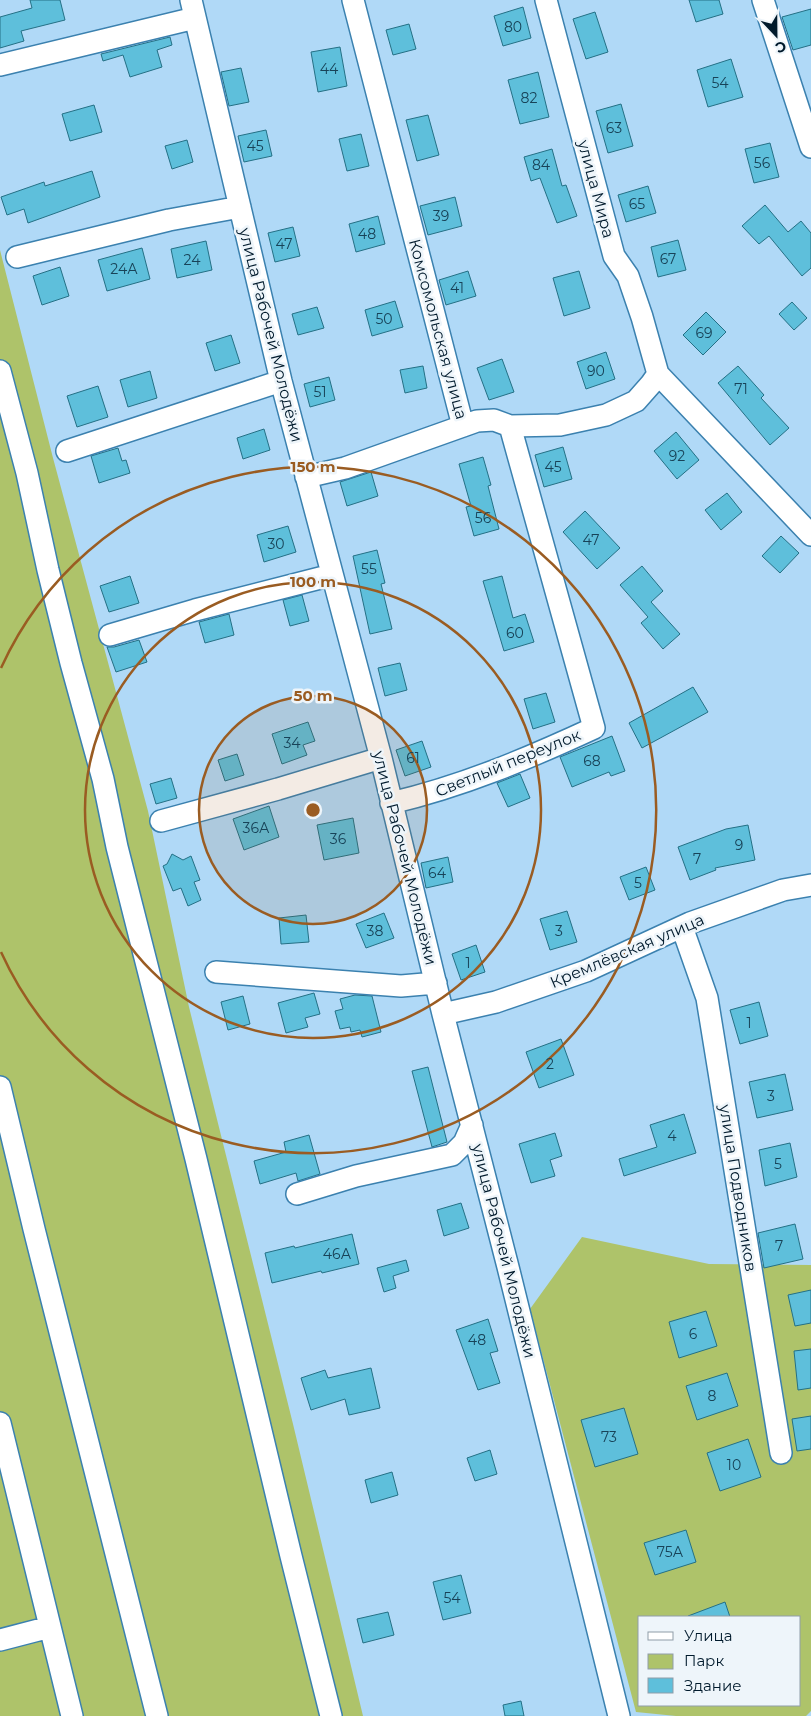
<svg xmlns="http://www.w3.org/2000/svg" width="811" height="1716" viewBox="0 0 811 1716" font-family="Montserrat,sans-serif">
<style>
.green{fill:#aec36a;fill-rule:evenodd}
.building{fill:#5ebfdb;stroke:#247085}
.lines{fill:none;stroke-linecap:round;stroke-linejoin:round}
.minor-casing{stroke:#3b81af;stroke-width:24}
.minor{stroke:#fff;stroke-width:21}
.ring{fill:none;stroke:#9a5c22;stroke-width:2.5}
.labels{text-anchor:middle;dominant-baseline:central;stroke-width:5;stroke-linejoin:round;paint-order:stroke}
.number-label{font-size:14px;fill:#184358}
.street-label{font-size:16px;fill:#001a2c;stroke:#eef5fa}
.centre{fill:#9a5c22;stroke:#eef5fa;stroke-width:2.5}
.ring-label{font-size:15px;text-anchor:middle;font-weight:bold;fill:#9a5c22;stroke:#eef5fa;stroke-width:5;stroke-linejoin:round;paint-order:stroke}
</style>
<rect width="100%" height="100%" fill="#b0d9f7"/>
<!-- green -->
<path class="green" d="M0 250 53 458 148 811 189 1007 293 1424 363 1716H0Z
M582 1237 709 1264 811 1265V1711L806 1716H676L636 1712 530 1309ZM640 1617H800V1705H640Z"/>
<!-- building -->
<path class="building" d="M30 0H60L65 20 21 31 24 41 0 48V17L32 8Z
M689 0H719L723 14 696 22Z
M523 7 531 38 503 46 494 16Z
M811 9V45L793 50 782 17Z
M595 12 608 52 586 59 573 19Z
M409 24 416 49 393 55 386 30Z
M170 37 172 45 157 50 162 67 130 77 123 55 103 61 101 54Z
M340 47 347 86 318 92 311 52Z
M731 59 743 97 708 107 697 70Z
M241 68 249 102 229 106 221 72Z
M538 72 549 117 520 124 508 80Z
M621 104 633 146 608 153 596 111Z
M94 105 102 132 70 141 62 114Z
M428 115 439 155 417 161 406 120Z
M266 130 272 156 244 162 238 136Z
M361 134 369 166 347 171 339 139Z
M187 140 193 162 172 169 165 146Z
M770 143 779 177 754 183 745 149Z
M552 149 562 186 566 185 577 216 557 223 540 178 531 181 524 157Z
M92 171 100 197 28 223 24 209 7 215 1 197 44 182 45 186Z
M648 186 656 213 626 222 618 195Z
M455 197 462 226 428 235 420 206Z
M765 205 788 232 801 221 811 233V268L802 276 769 236 759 244 742 226Z
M378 216 385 244 356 252 349 224Z
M293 227 300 256 275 262 268 233Z
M678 240 686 270 658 277 651 247Z
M206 241 212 270 177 278 171 249Z
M142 248 150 279 107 291 98 260Z
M60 267 69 296 42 305 33 276Z
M468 271 476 296 446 305 439 280Z
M579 271 590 308 564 316 553 278Z
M395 301 403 327 372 336 365 310Z
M792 302 807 318 794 330 779 314Z
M317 307 324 328 298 335 292 314Z
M706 312 726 332 703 355 683 335Z
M231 335 240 363 215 371 206 343Z
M606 352 615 379 586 389 577 362Z
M502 359 514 392 489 400 477 368Z
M423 366 427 388 405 393 400 370Z
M738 366 764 395 761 398 789 428 770 445 718 383Z
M150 371 157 398 128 407 120 380Z
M329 377 335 400 310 407 304 384Z
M98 386 108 417 77 427 67 396Z
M264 429 270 450 243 459 237 438Z
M676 432 699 460 677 479 654 451Z
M563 447 572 479 544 487 535 455Z
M118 448 122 461 126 460 130 473 99 483 91 456Z
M483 457 491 485 488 486 499 529 474 536 466 507 471 506 459 464Z
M371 472 378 496 347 506 340 482Z
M727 493 742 512 721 530 705 510Z
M585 511 620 548 597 569 563 532Z
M288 526 296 552 264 562 257 535Z
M781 536 799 553 780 573 762 556Z
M377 550 385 583 381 584 392 629 370 634 353 556Z
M642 566 663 591 651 602 680 634 663 649 641 623 648 617 620 585Z
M130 576 139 603 109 612 100 586Z
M502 576 513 618 525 614 534 642 504 651 483 581Z
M302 595 309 621 290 626 283 600Z
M229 614 234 635 205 643 199 622Z
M139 640 147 662 116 672 107 647H114Z
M400 663 407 690 385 696 378 668Z
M693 687 708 712 642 748 629 723Z
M546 693 555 722 533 729 524 699Z
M308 722 315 741 303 745 307 755 282 764 272 734Z
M612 736 625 771 611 776 609 772 572 787 560 757Z
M422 741 431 767 405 776 396 750Z
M237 754 244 775 225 781 218 760Z
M520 774 530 798 508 807 497 783Z
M171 778 177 798 156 804 150 784Z
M269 806 279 837 244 850 233 819Z
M353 818 359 853 324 860 317 825Z
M748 825 755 860 715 868 716 870 690 880 678 847 726 829Z
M172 854 183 860 191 856 200 880 194 882 201 900 188 906 181 888 173 891 163 866 167 864Z
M448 857 453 882 426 888 421 863Z
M646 867 655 890 629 900 620 877Z
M567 911 577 942 550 950 540 919Z
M384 913 394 938 366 948 356 924Z
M306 915 309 942 281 944 279 918Z
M476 945 485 972 461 980 452 954Z
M314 993 320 1014 305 1018 308 1027 286 1033 278 1003Z
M355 995 372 996 381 1032 362 1037 360 1030 351 1032 350 1027 340 1029 335 1011 343 1009 340 999Z
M243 996 250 1024 228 1030 221 1002Z
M759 1002 768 1036 740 1044 730 1010Z
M561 1039 574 1075 539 1088 526 1052Z
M428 1067 447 1142 432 1147 412 1071Z
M785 1074 793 1110 757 1118 749 1082Z
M684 1114 696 1153 624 1176 619 1159 657 1147 650 1125Z
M555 1133 562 1156 550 1160 555 1176 531 1183 519 1144Z
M309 1135 320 1174 298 1181 296 1173 260 1184 254 1161 286 1152 284 1142Z
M790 1143 797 1177 765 1186 759 1150Z
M461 1203 469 1228 444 1236 437 1210Z
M795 1224 803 1259 764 1268 758 1233Z
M352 1234 359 1264 322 1273 321 1271 272 1283 265 1253 294 1246 295 1248Z
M406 1260 409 1271 393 1276 396 1288 384 1292 377 1268Z
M811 1290V1323L795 1326 788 1295Z
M706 1311 717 1346 679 1358 669 1322Z
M488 1319 498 1351 490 1353 500 1383 478 1390 456 1330Z
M811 1349V1388L798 1390 794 1351Z
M371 1368 380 1408 349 1415 345 1399 311 1410 301 1378 325 1370 328 1378Z
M727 1373 738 1406 697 1420 686 1386Z
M624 1408 638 1454 595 1467 581 1420Z
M811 1416V1449L797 1451 792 1419Z
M748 1439 761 1477 720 1491 707 1453Z
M490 1450 497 1474 475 1481 467 1458Z
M392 1472 398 1495 371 1503 365 1480Z
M686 1530 696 1562 655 1575 644 1543Z
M461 1575 471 1613 443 1620 433 1582Z
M725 1602 730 1617H689L688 1616Z
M388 1612 394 1635 363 1643 357 1619Z
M521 1701 524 1716H505L503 1705Z"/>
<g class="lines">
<defs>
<path id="minor" d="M191 0 281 381 381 758 443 1014 508 1267 619 1716
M353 0 463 426 477 421 494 420 510 426 560 425 606 415 636 401 651 384 658 374
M546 0 614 256 628 276 642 317 658 374 811 535
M763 0 811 147
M0 65 195 18
M17 257 169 220 240 207
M0 371 27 473 48 570 71 663 103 779 117 847 196 1159 291 1556 331 1716
M67 451 281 381
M306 477 345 468 463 426
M110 635 195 610 332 575
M391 803C463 786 527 759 594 728L510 426
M161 821 278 789 381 758
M682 927 707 998 781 1453
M216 972 401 986 436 983
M443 1014 496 1002 586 971 690 923 783 890 811 885
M0 1087 34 1229 157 1716
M297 1194 356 1176 452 1155 464 1143 472 1125
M0 1423 72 1716
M0 1640 50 1627"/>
</defs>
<!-- minor casing -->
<use href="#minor" class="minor-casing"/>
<!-- minor -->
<use href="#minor" class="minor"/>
</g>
<!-- distance rings -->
<circle cx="313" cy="810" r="114" fill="#9a5c22" fill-opacity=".12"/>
<g class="ring">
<circle cx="313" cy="810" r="114"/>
<circle cx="313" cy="810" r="228"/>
<path d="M1 668A343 343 0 1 1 1 952"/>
</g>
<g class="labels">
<!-- number labels -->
<g class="number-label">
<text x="513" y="27">80</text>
<text x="329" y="69">44</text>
<text x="720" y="83">54</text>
<text x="529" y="98">82</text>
<text x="614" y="128">63</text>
<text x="255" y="146">45</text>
<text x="762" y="163">56</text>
<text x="541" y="165">84</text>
<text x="637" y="204">65</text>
<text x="441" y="216">39</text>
<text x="367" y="234">48</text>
<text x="284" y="244">47</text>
<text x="668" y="259">67</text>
<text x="192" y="260">24</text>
<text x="124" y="269">24А</text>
<text x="457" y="288">41</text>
<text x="384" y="319">50</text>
<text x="704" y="333">69</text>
<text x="596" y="371">90</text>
<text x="741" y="389">71</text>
<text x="320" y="392">51</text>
<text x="677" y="456">92</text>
<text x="553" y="467">45</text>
<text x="483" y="518">56</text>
<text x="591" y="540">47</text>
<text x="276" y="544">30</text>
<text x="369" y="569">55</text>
<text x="515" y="633">60</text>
<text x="292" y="743">34</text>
<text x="413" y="758">61</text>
<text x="592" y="761">68</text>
<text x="256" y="828">36А</text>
<text x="338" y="839">36</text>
<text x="739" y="845">9</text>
<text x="697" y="859">7</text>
<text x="437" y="873">64</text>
<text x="638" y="883">5</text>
<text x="375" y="931">38</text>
<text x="559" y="931">3</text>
<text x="468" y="963">1</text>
<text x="749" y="1023">1</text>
<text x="550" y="1064">2</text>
<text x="771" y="1096">3</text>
<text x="672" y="1136">4</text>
<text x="778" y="1164">5</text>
<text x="779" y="1246">7</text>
<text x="337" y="1254">46А</text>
<text x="693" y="1334">6</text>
<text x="477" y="1340">48</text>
<text x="712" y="1396">8</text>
<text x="609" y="1437">73</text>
<text x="734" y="1465">10</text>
<text x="670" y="1552">75А</text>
<text x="452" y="1598">54</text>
</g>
<!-- street labels -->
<g class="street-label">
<text transform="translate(596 189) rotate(75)">улица Мира</text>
<text transform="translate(438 329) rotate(75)">Комсомольская улица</text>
<text transform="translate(271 335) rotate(76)">улица Рабочей Молодёжи</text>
<text transform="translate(508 763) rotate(-22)">Светлый переулок</text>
<text transform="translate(405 858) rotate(76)">улица Рабочей Молодёжи</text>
<text transform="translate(627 951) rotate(-23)">Кремлёвская улица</text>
<text transform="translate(738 1188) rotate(81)">улица Подводников</text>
<text transform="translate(504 1251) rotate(76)">улица Рабочей Молодёжи</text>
</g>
</g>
<circle cx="313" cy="810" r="8" class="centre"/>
<g class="ring-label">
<text x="313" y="472">150 m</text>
<text x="313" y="587">100 m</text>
<text x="313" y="701">50 m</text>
</g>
<!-- legend -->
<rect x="638" y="1616" width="162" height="90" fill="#eef5fa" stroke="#8f9da8"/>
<rect x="648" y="1632" width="25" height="8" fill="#ffffff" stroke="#8f9da8"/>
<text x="684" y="1641" font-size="15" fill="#001a2c">Улица</text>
<rect x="648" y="1654" width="25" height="15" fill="#aec36a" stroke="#8f9da8"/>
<text x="684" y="1666" font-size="15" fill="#001a2c">Парк</text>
<rect x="648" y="1678" width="25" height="15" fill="#5ebfdb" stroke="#8f9da8"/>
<text x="684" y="1691" font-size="15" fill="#001a2c">Здание</text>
<!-- north arrow -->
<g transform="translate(776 35) rotate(158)" stroke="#eef5fa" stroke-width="4" paint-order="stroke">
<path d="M0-4L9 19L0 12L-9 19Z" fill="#001a2c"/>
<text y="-8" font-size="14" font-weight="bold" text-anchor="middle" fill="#001a2c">С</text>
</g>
</svg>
